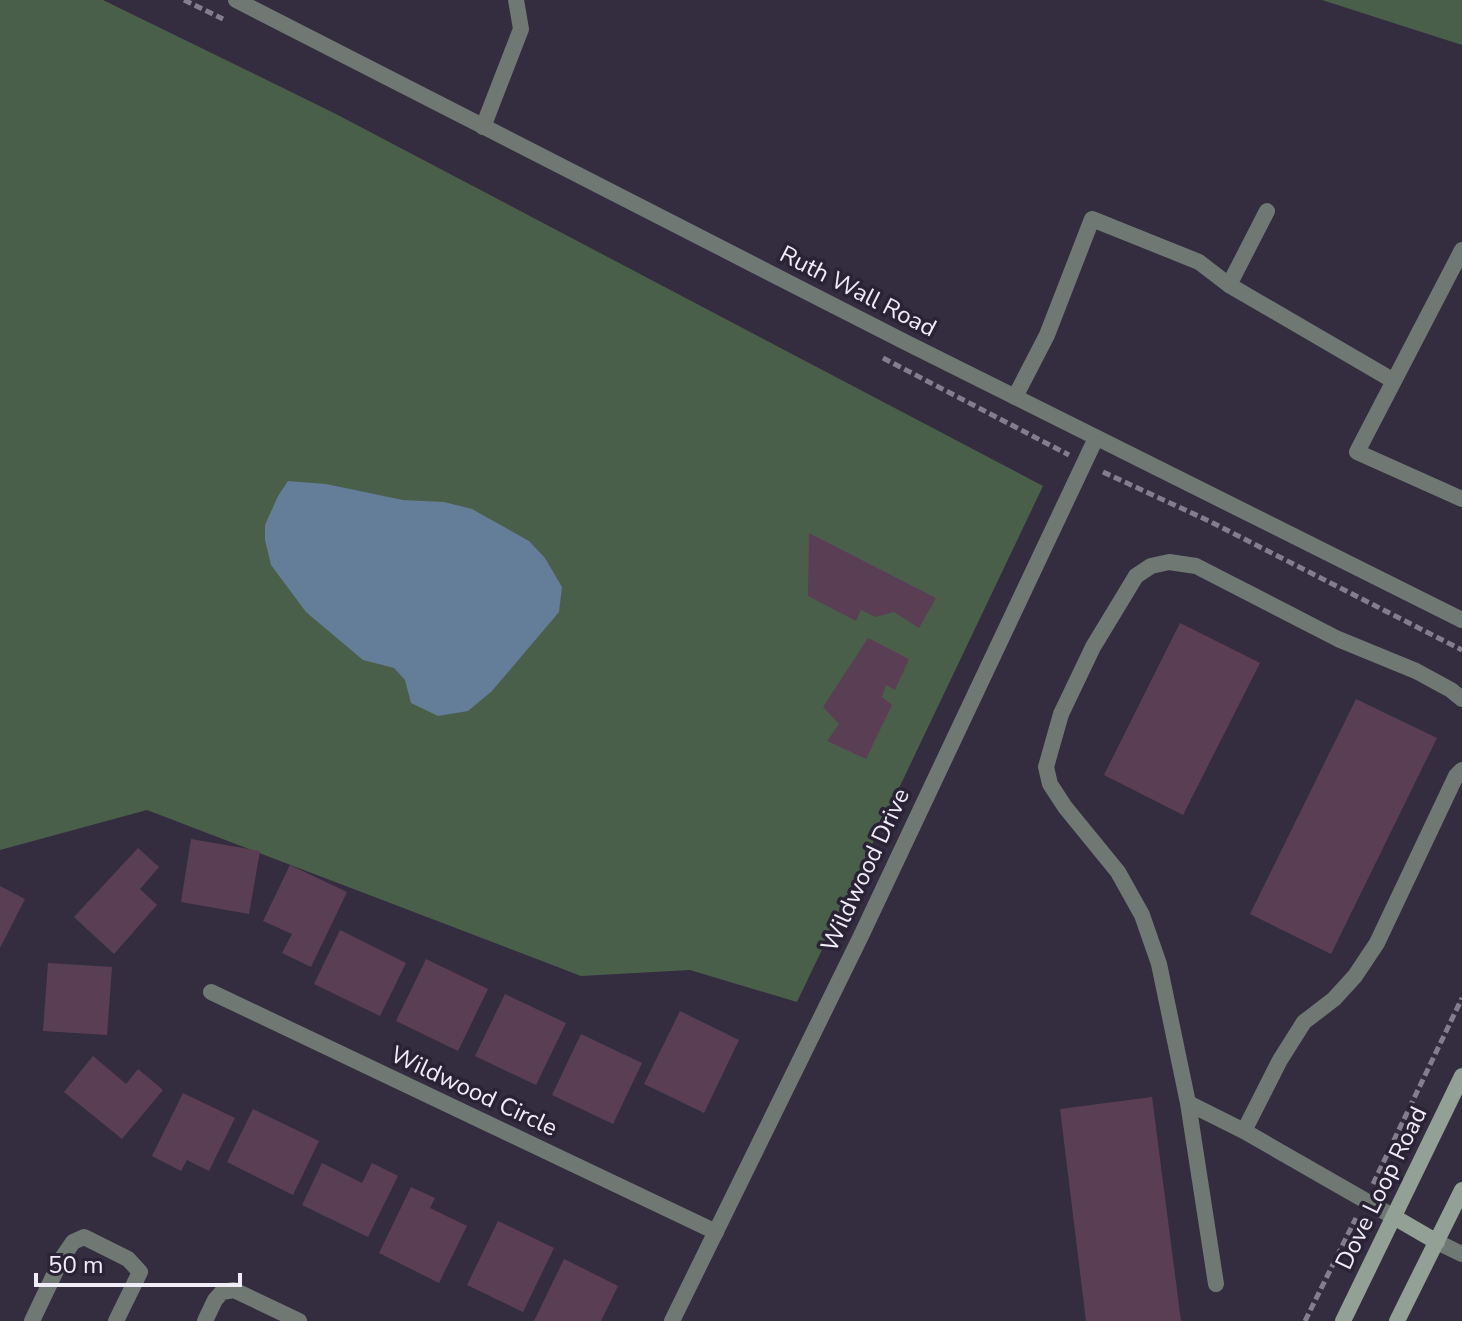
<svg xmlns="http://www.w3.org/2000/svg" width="1462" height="1321" viewBox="0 0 1462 1321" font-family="'Nunito Sans',sans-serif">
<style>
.green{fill:#4a5f49}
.water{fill:#647d98}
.building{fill:#5a3f54}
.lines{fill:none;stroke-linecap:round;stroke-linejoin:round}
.path{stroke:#837e8d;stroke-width:5;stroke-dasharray:8 4;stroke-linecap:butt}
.service{stroke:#6f7872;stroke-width:16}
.minor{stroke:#6f7872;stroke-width:16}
.tertiary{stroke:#6f7872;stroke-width:16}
.secondary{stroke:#92a096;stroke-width:16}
.labels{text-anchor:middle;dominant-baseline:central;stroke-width:7;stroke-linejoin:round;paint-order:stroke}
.street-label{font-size:24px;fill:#f0ecf8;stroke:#292335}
</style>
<rect width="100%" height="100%" fill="#332d3f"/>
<!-- green -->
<path class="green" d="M0 0H103L334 113 1043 486 797 1002 690 970 581 976 147 810 0 850Z
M1322 0H1462V45Z"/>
<!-- water -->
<path class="water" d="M288 481 326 484 403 500 444 502 472 509 529 541 545 558 562 587 559 612 492 691 468 711 438 716 411 703 405 680 394 668 363 660 338 639 306 612 271 565 265 540V525L278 496Z"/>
<!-- building -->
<path class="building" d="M809 533 936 598 919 628 894 612 875 617 861 610 856 621 808 596Z
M1180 623 1260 663 1183 815 1104 775Z
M868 638 909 659 895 690 886 685 882 697 892 705 866 759 827 741 839 724 823 707Z
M1356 699 1437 738 1331 954 1250 914Z
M191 839 260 851 249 914 181 902Z
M138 848 159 867 140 889 157 905 114 954 74 917Z
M290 865 347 892 311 967 282 953 292 934 263 921Z
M0 886 25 899 0 948Z
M340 930 406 963 380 1016 314 984Z
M426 959 488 989 458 1051 396 1021Z
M48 963 112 967 107 1035 43 1031Z
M505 994 566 1023 536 1085 475 1056Z
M680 1011 739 1040 704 1113 644 1084Z
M581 1034 642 1063 613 1124 552 1095Z
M93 1056 126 1084 138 1069 163 1090 122 1139 64 1092Z
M183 1093 235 1118 209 1171 187 1160 181 1171 152 1156Z
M1152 1097 1181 1321H1086L1060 1109Z
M253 1109 319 1141 293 1195 227 1162Z
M322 1163 362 1183 372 1163 398 1176 368 1237 302 1205Z
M411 1187 435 1198 430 1208 467 1226 439 1283 379 1253Z
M498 1221 554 1248 523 1312 467 1285Z
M564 1259 618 1286 601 1321H534Z"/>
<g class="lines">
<!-- path -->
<path class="path" d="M184 0 223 19
M883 358 1069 455
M1103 472 1209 521 1462 650
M1373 1184 1462 998
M1305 1321 1356 1218"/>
<!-- service -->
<path class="service" d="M483 127 521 29 516 0
M1462 250 1357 452 1462 499
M1229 285 1267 211
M1015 397 1047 335 1092 219 1199 262 1229 285 1394 381
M1188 1103 1244 1131 1394 1217
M1244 1131 1280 1060 1304 1022 1334 999 1355 976 1377 943 1456 776 1462 770
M1437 1242 1462 1254
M1216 1284 1188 1103 1159 964 1142 915 1118 872 1065 807 1050 784 1046 767 1061 714 1093 647 1136 576 1151 566 1169 562 1196 566 1338 639 1416 671 1451 690 1462 699
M32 1321 62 1258 73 1242 84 1237 128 1259 140 1272 116 1321
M205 1321 215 1300 222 1292 234 1290 299 1321"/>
<!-- minor -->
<path class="minor" d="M211 992 716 1232"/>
<!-- tertiary -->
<path class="tertiary" d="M236 0 905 342 1462 620
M672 1321 860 938 1096 438"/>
<!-- secondary -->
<path class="secondary" d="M1394 1217 1437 1242
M1343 1321 1462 1076
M1397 1321 1462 1190"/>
</g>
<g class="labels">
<!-- street labels -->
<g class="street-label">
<text transform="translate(858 291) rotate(27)">Ruth Wall Road</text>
<text transform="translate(865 870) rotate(-65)">Wildwood Drive</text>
<text transform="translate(474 1091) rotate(25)">Wildwood Circle</text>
<text transform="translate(1381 1188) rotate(-64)">Dove Loop Road</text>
</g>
</g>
<!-- scale -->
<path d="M36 1273v12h204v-12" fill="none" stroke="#f0ecf8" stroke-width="4"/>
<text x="48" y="1273" font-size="24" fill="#f0ecf8" stroke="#292335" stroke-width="6" paint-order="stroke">50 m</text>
</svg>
